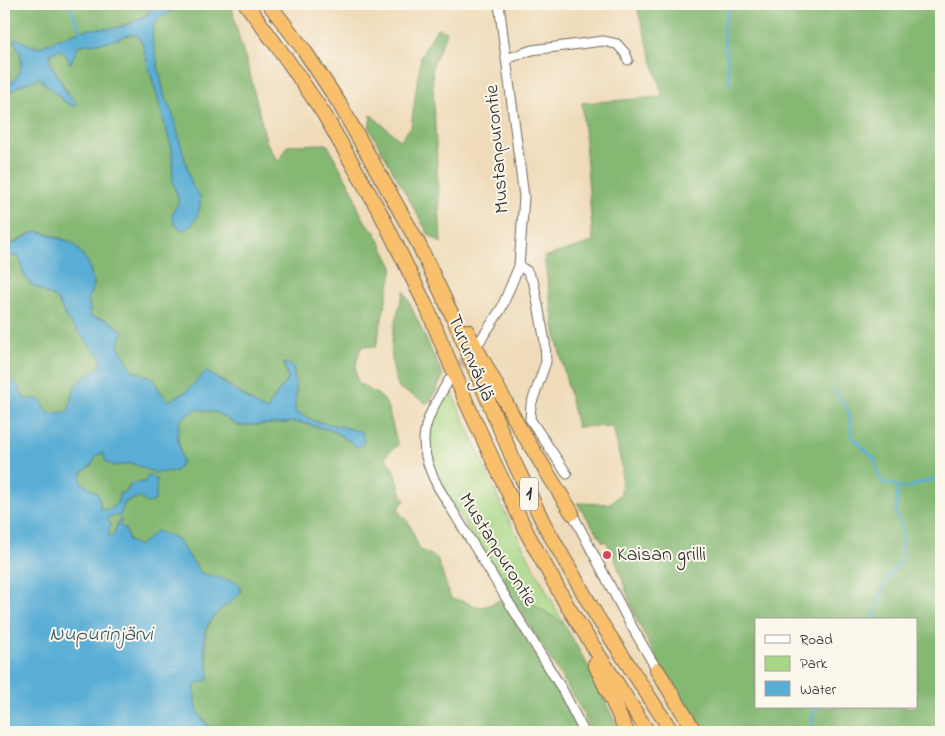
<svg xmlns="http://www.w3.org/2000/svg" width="945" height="736" viewBox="0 0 945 736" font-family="'Indie Flower',sans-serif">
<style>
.green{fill:#a7d786;stroke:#698158}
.forest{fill:#85b873;stroke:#58724f;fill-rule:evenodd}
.water{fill:#5aaed5;stroke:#426c80}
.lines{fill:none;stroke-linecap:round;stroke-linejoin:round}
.stream{stroke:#5aaed5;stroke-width:2.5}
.minor-tunnel{stroke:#c8b89d;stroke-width:9;stroke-dasharray:9 4.5;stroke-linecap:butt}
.minor-casing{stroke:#70695d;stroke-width:11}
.highway-casing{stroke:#70695d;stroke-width:16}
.minor{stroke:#fff;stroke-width:9}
.highway{stroke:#f8bf6c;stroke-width:14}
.poi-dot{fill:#d1495b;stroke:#fbf7ec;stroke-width:2}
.labels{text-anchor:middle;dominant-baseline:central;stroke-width:4;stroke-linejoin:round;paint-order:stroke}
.shield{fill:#fbf7ec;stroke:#696865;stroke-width:1}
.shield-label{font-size:19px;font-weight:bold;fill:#2b2b2b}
.street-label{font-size:20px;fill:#2b2b2b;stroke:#fbf7ec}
.poi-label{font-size:20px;fill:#2b2b2b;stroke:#fbf7ec;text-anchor:start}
.water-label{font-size:21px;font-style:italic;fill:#3b5966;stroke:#fbf7ec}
</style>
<rect width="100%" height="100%" fill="#fbf7ec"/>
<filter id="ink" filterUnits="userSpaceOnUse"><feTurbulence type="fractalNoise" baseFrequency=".02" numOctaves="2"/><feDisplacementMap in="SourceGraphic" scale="10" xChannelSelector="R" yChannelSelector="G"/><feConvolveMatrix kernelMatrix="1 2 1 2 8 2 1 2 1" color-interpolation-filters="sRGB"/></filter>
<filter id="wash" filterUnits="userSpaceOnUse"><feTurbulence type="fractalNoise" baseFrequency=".0096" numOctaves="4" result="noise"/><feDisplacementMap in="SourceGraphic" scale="20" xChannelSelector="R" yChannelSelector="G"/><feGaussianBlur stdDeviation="1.12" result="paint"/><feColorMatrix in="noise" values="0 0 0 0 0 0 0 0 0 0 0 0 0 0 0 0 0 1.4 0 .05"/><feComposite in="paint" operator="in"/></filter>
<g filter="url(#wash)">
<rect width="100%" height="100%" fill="#efdbb9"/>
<!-- green -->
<path class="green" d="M450 388 503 509 564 624 525 598 506 577 499 576C480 546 430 479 429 445 429 423 438 406 450 388Z"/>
<!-- forest -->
<path class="forest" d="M4 4H158L138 20 116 28 80 31 39 47 14 41C27 58 21 78 4 89Z
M181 4H231L240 42 249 70 266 141 278 162 289 145 327 144 355 195C355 206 366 226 375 232L393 267 376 347 362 346C356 358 354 370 358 382 366 389 377 392 384 400 388 404 395 437 398 445L388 453 385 458C398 469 397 487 405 501L398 508 401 515 409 523 420 550 437 558 451 599C476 601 473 615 501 599L570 713 580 732H224L209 726 199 714 193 695 195 685 209 668C202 634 202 621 233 600L215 578 201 574 176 538 139 546 129 541 125 529 120 526 122 520H119L113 536H108L107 517 125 502 139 497 147 503 145 482 131 484 111 510 101 509 98 494 81 482 82 472 92 465 96 456 103 453 114 466 131 463 142 467 182 462 177 434 181 418 198 409 217 413 239 426 298 422 334 431 359 448 362 433 339 426 317 422 295 412 296 390 284 364 288 379 276 395 266 412C256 405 247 397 237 390 227 383 216 379 206 371L187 391 168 401 158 388 152 377 133 371 117 344 124 331 106 319 91 317 88 299 94 284 88 262 73 243 43 232 30 233 14 243 4 245V95L19 86 41 77 43 83C54 89 64 106 75 106L49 60 51 53 59 50 66 55 70 63 79 45 108 42 131 34 138 36 142 43 172 149 173 183 178 198V204L172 214 174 224 178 228 201 198 192 186 172 112 165 98 152 39 153 26 158 19 167 14Z
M636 4H941V732H700C679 697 655 659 638 622 626 595 620 565 606 541L603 542 577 503 609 504 621 494 622 468 613 426 577 427 555 331 544 257 593 242 582 103 663 97ZM756 620H916V707H756Z
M437 28 447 32 432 67 441 243 429 235 369 128 371 115 400 140 411 127 421 56Z
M4 256H19L24 275 30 284 57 299 67 319 102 358 100 366 76 384 69 412 48 413 24 399 19 387 4 373Z
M404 291 443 376 432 399 427 403 399 388C385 352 393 326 404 291Z
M499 576H506L525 598 564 624 588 666 620 732H590L583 712Z"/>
<!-- water -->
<path class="water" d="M158 4H181L167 14 158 19 153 26 152 39 165 98 172 112 192 185 201 198C199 211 197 227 182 230L174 224 173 220 172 214 178 204V198L173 183 172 149 142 43 138 36 131 34 108 42 79 45 70 64 66 55 59 50 51 53 49 60 68 95 78 104 75 106C64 105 54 89 43 83L41 77 19 86 4 95V89C22 77 27 59 14 41L15 38 34 47H39L80 31 91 29 116 28 127 25 145 16Z
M38 231 73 243 88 262 94 284 88 299 91 317 106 319 124 331 118 345 133 371 152 377 158 388 168 401 187 391 206 371 266 411 276 395 288 379 284 363 293 366 296 390 295 412 317 422 339 426 362 432 364 443 359 448 334 431 298 422 239 426 217 413 198 409 181 418 177 434 182 462 176 471 156 473 131 463 114 466 106 462 103 453 96 456 92 465 82 472 81 482 98 494 101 509 110 510 118 502 119 493H126L131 484 145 482 149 475 157 480 155 501 147 503 139 497 125 502 120 516 107 517 108 521 111 524 108 536H113L119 520H122L120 526 125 529 129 541 139 546 157 531 176 538 201 573 238 583 241 592C225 609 203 616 204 644 205 656 209 667 209 679L195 685C193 699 197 717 209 726 213 729 219 730 223 732H4V373L19 387 24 399H40L48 413 68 412 76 384 100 366 102 359 67 319 57 299 30 284 24 275 19 256H4V245C16 246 27 234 38 231Z"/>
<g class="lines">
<!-- stream -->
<path class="stream" d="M69 4 81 32
M730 4 723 28 730 85
M834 389C850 408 850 413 852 437L875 459 879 477 884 483 908 488 919 483 941 478
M875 620C878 598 885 577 901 561L902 529 896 513 898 487
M812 732 813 713 818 707"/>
</g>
</g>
<g filter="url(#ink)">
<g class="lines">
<!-- minor-tunnel -->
<path class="minor-tunnel" d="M452 376 470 353"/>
<defs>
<path id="minor" d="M506 59 532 50 603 41 617 44 625 53 628 60
M519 266 527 271 534 284 545 342 546 362 531 405 530 419 567 474
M480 341 501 309 519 266 524 197 499 4
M449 380C423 423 414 440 438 487L562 689 584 732
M572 513 627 618 657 670"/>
<path id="highway" d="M246 4 288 61 324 114 382 216 428 310 467 404 527 533 568 607 648 732
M269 4 304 50 339 103 417 241 453 317 515 464 544 524 596 615 672 732
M467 331 519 427 572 513
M595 664 627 732
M657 670 695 732"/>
</defs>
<!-- minor casing -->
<use href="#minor" class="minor-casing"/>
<!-- highway casing -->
<use href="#highway" class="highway-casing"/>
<!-- minor -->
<use href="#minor" class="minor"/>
<!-- highway -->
<use href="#highway" class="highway"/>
</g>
</g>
<!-- markers -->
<circle class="poi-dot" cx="607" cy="555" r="5"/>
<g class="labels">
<!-- shield labels -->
<rect class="shield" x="520" y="477.5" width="18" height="33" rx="4"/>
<g class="shield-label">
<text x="529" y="494">1</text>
</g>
<!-- street labels -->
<g class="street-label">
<text transform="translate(498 149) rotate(-95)">Mustanpurontie</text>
<text transform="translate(470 358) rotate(67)">Turunväylä</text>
<text transform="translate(497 550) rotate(58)">Mustanpurontie</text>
</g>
<!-- poi labels -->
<g class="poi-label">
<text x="617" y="555">Kaisan grilli</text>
</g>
<!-- water labels -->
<g class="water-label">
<text x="101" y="635">Nupurinjärvi</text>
</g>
</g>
<!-- margin -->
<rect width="945" height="736" fill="none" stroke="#fbf7ec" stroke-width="20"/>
<!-- legend -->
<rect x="755" y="618" width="162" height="90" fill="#fbf7ec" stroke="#a8a59f"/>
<rect x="765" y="635" width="25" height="8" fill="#ffffff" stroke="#a8a59f"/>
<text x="800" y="644" font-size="15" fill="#2b2b2b">Road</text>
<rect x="765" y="656" width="25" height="15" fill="#a7d786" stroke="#a8a59f"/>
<text x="800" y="668" font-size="15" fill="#2b2b2b">Park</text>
<rect x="765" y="681" width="25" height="15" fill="#5aaed5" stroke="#a8a59f"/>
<text x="800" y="694" font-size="15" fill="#2b2b2b">Water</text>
</svg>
